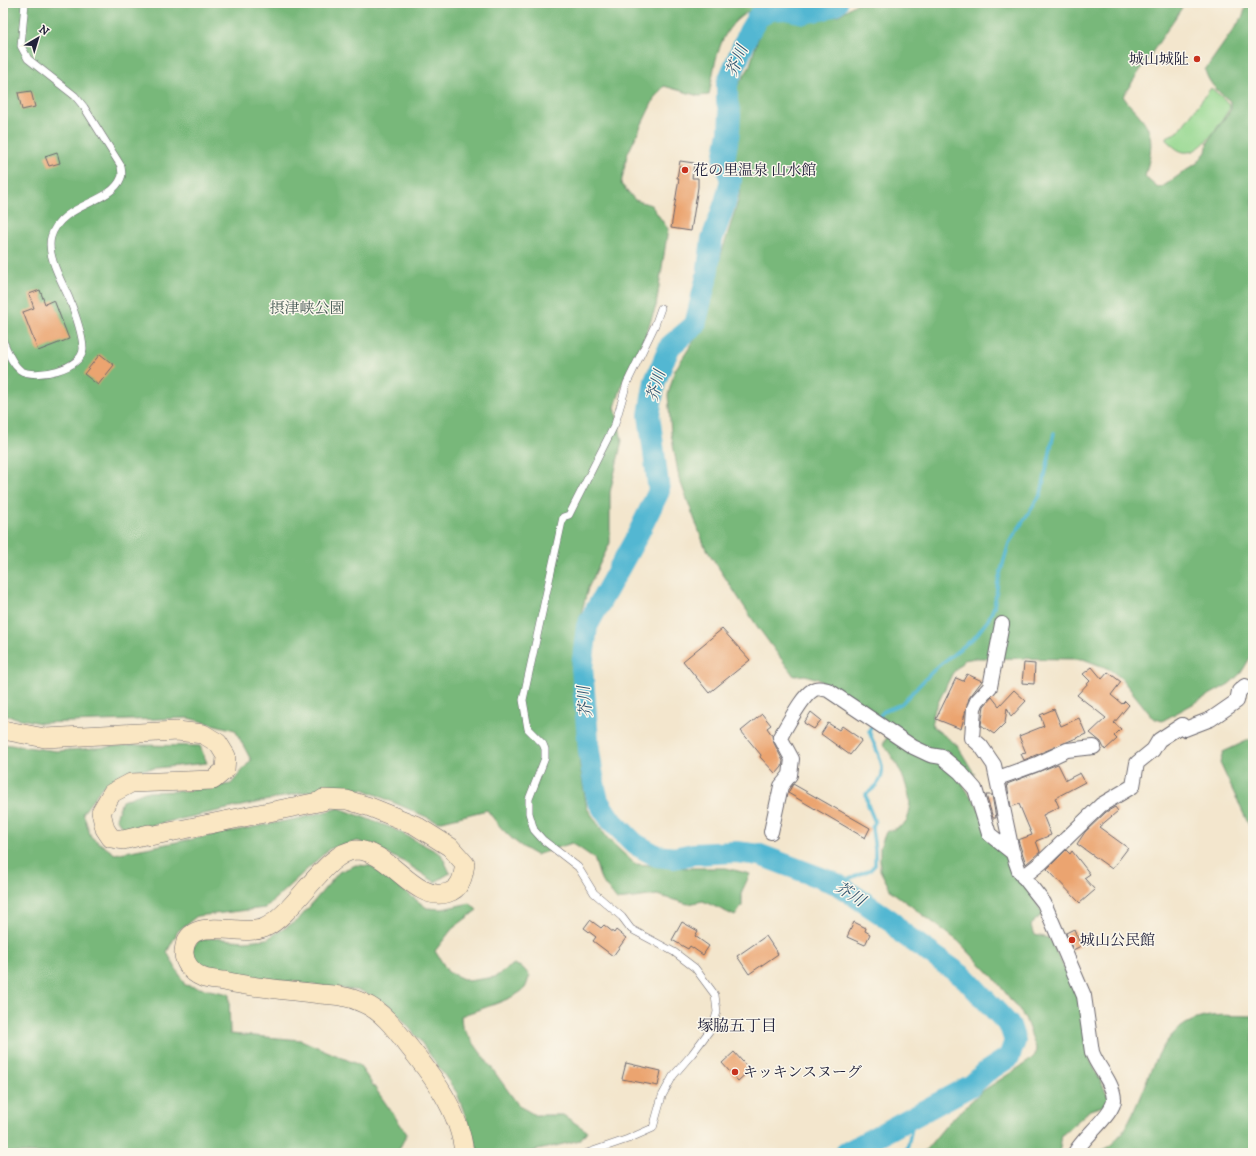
<svg xmlns="http://www.w3.org/2000/svg" width="1256" height="1156" viewBox="0 0 1256 1156" font-family="'IM FELL DW Pica','Noto Serif JP',serif">
<style>
.green{fill:#96d890;stroke:#5c7d66}
.forest{fill:#78b87a;stroke:#4d6d5a}
.lines{fill:none;stroke-linecap:round;stroke-linejoin:round}
.stream{stroke:#53b7d2;stroke-width:3.5}
.river{stroke:#53b7d2;stroke-width:22}
.building{fill:#eba46f}
.lane-casing{stroke:#6b676e;stroke-width:8}
.street-casing{stroke:#6b676e;stroke-width:16}
.secondary-casing{stroke:#6b676e;stroke-width:20}
.lane{stroke:#fff;stroke-width:7}
.street{stroke:#fff;stroke-width:14}
.secondary{stroke:#fae7c3;stroke-width:19}
.poi-dot{fill:#c8321e;stroke:#fbf7ec;stroke-width:1.5}
.labels{text-anchor:middle;dominant-baseline:central;stroke-width:3;stroke-linejoin:round;paint-order:stroke}
.poi-label{font-size:15px;fill:#22223b;stroke:#fbf7ec;text-anchor:start}
.park-label{font-size:15px;fill:#455954;stroke:#fbf7ec}
.water-label{font-size:16px;font-style:italic;fill:#335670;stroke:#fbf7ec}
.neighbourhood-label{font-size:16px;fill:#22223b;stroke:#fbf7ec}
</style>
<rect width="100%" height="100%" fill="#fbf7ec"/>
<filter id="ink" filterUnits="userSpaceOnUse"><feTurbulence type="fractalNoise" baseFrequency=".025" numOctaves="2"/><feDisplacementMap in="SourceGraphic" scale="8" xChannelSelector="R" yChannelSelector="G"/><feConvolveMatrix kernelMatrix="1 2 1 2 8 2 1 2 1" color-interpolation-filters="sRGB"/></filter>
<filter id="wash" filterUnits="userSpaceOnUse"><feTurbulence type="fractalNoise" baseFrequency=".012" numOctaves="4" result="noise"/><feDisplacementMap in="SourceGraphic" scale="16" xChannelSelector="R" yChannelSelector="G"/><feGaussianBlur stdDeviation="0.9" result="paint"/><feColorMatrix in="noise" values="0 0 0 0 0 0 0 0 0 0 0 0 0 0 0 0 0 1.4 0 .05"/><feComposite in="paint" operator="in"/></filter>
<g filter="url(#wash)">
<rect width="100%" height="100%" fill="#f3e6cd"/>
<!-- green -->
<path class="green" d="M1211 88 1229 103 1230 108C1221 121 1203 155 1184 152 1177 151 1171 144 1166 140V137L1178 132Z"/>
<!-- forest -->
<path class="forest" d="M3 3H768C761 6 753 9 746 13 717 31 715 65 709 95L699 96 664 86 655 97 627 155 621 184 635 200 651 205 668 229 656 306 645 337 625 376 615 407 622 441 610 492V543L588 588 580 618 572 664 580 766 587 808 608 839 635 864 689 868H726L750 874 742 891V906L735 916 703 901 688 904 657 895 617 900 601 880 594 858 572 843 536 855C513 843 502 830 487 810L438 822 363 789 306 792 125 831 116 818 122 801 145 792 183 791 231 784 251 760 235 730 188 718 40 723 3 715Z
M857 3H1185L1123 96C1128 105 1137 111 1143 120 1156 138 1150 156 1145 177L1158 188 1162 187 1197 163 1206 152 1208 142 1231 109V102C1219 92 1209 85 1205 70L1243 16 1247 3H1253V653L1241 673 1229 684 1162 721 1153 718 1121 678 1109 669 1083 659 975 658 964 660 952 674 932 715 933 727 957 745 975 775 891 728 818 679 805 675 794 676 757 626 705 547 679 478 671 433 668 395 675 370 704 325 720 258 738 201 741 185 733 159 736 88 749 68 761 29 767 20 781 18 805 20 839 15Z
M887 737 930 761 944 765 957 777 975 802 1004 853 1013 864 1043 914 1030 925 1035 935 1049 938 1079 996 1089 1057 1110 1100 1106 1105 1090 1110 1062 1135 1059 1153H923L948 1123 981 1092 1029 1061 1035 1055 1036 1048 1025 1018 994 978 958 941 891 891 880 870V847L886 832C894 829 905 827 908 817 916 795 896 760 883 744Z
M1253 738V834L1220 763 1223 752Z
M3 744 57 751 133 745 200 746 207 763 126 771 102 787 83 813 91 837 115 854 301 818 339 808 392 828 441 854 450 873 435 882 401 860 358 841 329 849 265 908 197 916 178 931 167 952 185 985 229 994 230 1034 301 1040 359 1065 407 1134 397 1153H3Z
M356 865 371 866 427 908 442 909 470 903 477 910 452 929 435 951 448 972 468 981 495 977 514 964 523 968 530 976C528 979 527 985 525 988 514 1000 478 1009 461 1016L462 1027 519 1106 535 1115H563L587 1131 580 1140 526 1153H479L457 1093 421 1042 391 1006 361 991 205 971 195 960 192 948 199 940 211 938 244 941 267 939 298 920 339 872Z
M1253 1016V1153H1096C1101 1150 1108 1148 1112 1144 1149 1109 1146 1029 1204 1017 1219 1014 1238 1016 1253 1016Z"/>
<g class="lines">
<!-- stream -->
<path class="stream" d="M876 720 884 711 901 704 937 667 975 637 988 620 994 607 998 581 1009 543 1041 494 1054 433
M837 884 870 870 875 865V850L872 828 875 822 868 805 866 794C896 775 877 755 869 731L873 725
M906 1153 915 1116"/>
<!-- river -->
<path class="river" d="M837 3 824 9 804 13 786 9 771 10 758 17 749 32 727 84V101L730 114 729 132 724 160 731 180 725 203 712 239 707 276 695 325 670 346 655 381 649 415 659 491 636 538 587 626 582 668 589 751 594 783 598 801 610 819 635 844 657 856 674 858 693 854 736 852 760 855 837 884 890 920 902 933 965 978 1010 1026 1015 1041 1009 1057 986 1072 972 1085 846 1153"/>
</g>
<g id="blocks">
<!-- building -->
<path class="building" d="M31 91 35 107 22 110 18 93Z
M57 152 60 163 49 166 45 156Z
M680 161 694 163 692 178H698V187L691 231 671 228 679 178H677Z
M40 290 45 304 54 300 69 339 38 351 23 312 34 308 29 294Z
M100 354 114 365 98 385 84 374Z
M722 629 750 660 709 693 683 661Z
M1024 663 1035 664 1034 684 1022 683Z
M1092 667 1102 679 1108 672 1121 682 1111 695 1122 704 1125 701 1129 705 1114 723 1121 729 1114 736 1117 739 1105 750 1101 742 1090 733 1106 718 1077 695 1090 681 1083 674Z
M967 674 982 681 969 698 961 729 936 719 956 678 963 681Z
M1014 690 1026 701 1011 717 1007 708 1005 723 994 734 981 725 984 706 992 697 999 706Z
M1054 709 1061 726 1079 718 1086 734 1024 760 1021 754 1026 753 1019 736 1044 726 1040 715Z
M811 712 821 720 814 729 804 723Z
M762 714 771 725 767 728 772 735 773 741 783 761 782 767 776 774 760 757 761 755 741 731Z
M828 723 839 730 842 726 862 740 850 755 821 734Z
M1058 764 1066 780 1080 773 1085 782 1055 798 1059 807 1043 815 1051 835 1036 841 1040 852 1026 864 1018 840 1032 835 1019 804 1011 807 1007 784Z
M793 784 870 828 865 838 788 793Z
M986 795H992L996 818H993Z
M1115 807 1118 811 1099 827 1128 848 1112 869 1077 844 1085 832 1106 812Z
M1066 850 1070 854 1072 851 1090 874 1084 878 1095 890 1080 903 1047 869Z
M590 920 601 928 604 925 614 933 616 930 626 938 613 956 593 941 596 937 584 928Z
M682 922 698 931 695 936 709 946 703 955 690 946 688 949 672 940Z
M854 922 866 928 865 931 870 934 865 945 847 937Z
M1074 929 1081 946 1073 950 1066 933Z
M766 936 778 954 749 974 737 956Z
M734 1052 750 1070 738 1081 722 1063Z
M626 1063 661 1071 658 1086 622 1079Z"/>
</g>
</g>
<g filter="url(#ink)">
<use href="#blocks" fill-opacity="0" stroke="#6b676e" stroke-width="1"/>
<g class="lines">
<defs>
<path id="lane" d="M3 341C8 351 11 363 20 370 34 380 84 369 83 348 82 331 75 313 69 298 62 282 46 255 51 237 61 203 111 204 121 178 123 175 121 169 121 166L84 107 75 96 28 59 21 46 25 3
M587 1153 628 1139 653 1128 662 1096 673 1076 692 1054 713 1026 717 1012 715 995 695 968 674 952 631 929 622 917 594 893 578 867 543 840 534 830 529 813V799L545 758V749L543 744 528 729 523 700 563 517 569 515 615 424 627 383 655 325 661 308"/>
<path id="street" d="M1002 624 990 687 977 701 974 708 972 738 981 746 994 765 1012 851 1019 871 1044 903 1084 996 1092 1052C1097 1067 1113 1082 1114 1099 1115 1113 1082 1138 1075 1153
M998 778 1037 764 1067 750 1094 747
M771 832 781 786 790 775 792 759 780 737C788 725 801 697 813 690 817 687 823 689 828 690L913 747 930 755 942 757 960 772 975 789 989 834 1013 853
M1023 877 1041 863 1101 805 1133 786 1137 763 1153 750 1159 740 1182 725 1185 729 1211 719 1237 701 1239 691 1245 686"/>
<path id="secondary" d="M3 730 45 738 177 731 203 734 218 743 226 756 225 770 213 780 131 783 112 793 101 812 105 829 111 838 123 840 149 834 150 836 323 801V799L347 800 370 807 415 825 450 847 465 864C463 877 461 889 447 893 414 903 390 850 356 850 325 851 295 915 264 928 241 938 188 912 184 951 183 962 192 973 202 977 208 980 217 980 224 981 255 988 288 990 320 994 335 995 349 996 363 1003 382 1011 394 1027 406 1043 432 1075 460 1111 464 1153"/>
</defs>
<!-- lane casing -->
<use href="#lane" class="lane-casing"/>
<!-- street casing -->
<use href="#street" class="street-casing"/>
<!-- secondary casing -->
<use href="#secondary" class="secondary-casing"/>
<!-- lane -->
<use href="#lane" class="lane"/>
<!-- street -->
<use href="#street" class="street"/>
<!-- secondary -->
<use href="#secondary" class="secondary"/>
</g>
</g>
<!-- markers -->
<g class="poi-dot">
<circle cx="1197" cy="59" r="4"/>
<circle cx="685" cy="170" r="4"/>
<circle cx="1072" cy="940" r="4"/>
<circle cx="735" cy="1072" r="4"/>
</g>
<g class="labels">
<!-- poi labels -->
<g class="poi-label">
<text x="1189" y="59" text-anchor="end">城山城阯</text>
<text x="693" y="170">花の里温泉 山水館</text>
<text x="1080" y="940">城山公民館</text>
<text x="743" y="1072">キッキンスヌーグ</text>
</g>
<!-- park labels -->
<g class="park-label">
<text x="307" y="308">摂津峡公園</text>
</g>
<!-- water labels -->
<g class="water-label">
<text transform="translate(737 61) rotate(-67)">芥川</text>
<text transform="translate(656 386) rotate(-74)">芥川</text>
<text transform="translate(585 702) rotate(-95)">芥川</text>
<text transform="translate(850 894) rotate(32)">芥川</text>
</g>
<!-- neighbourhood labels -->
<g class="neighbourhood-label">
<text x="737" y="1026">塚脇五丁目</text>
</g>
</g>
<!-- margin -->
<rect width="1256" height="1156" fill="none" stroke="#fbf7ec" stroke-width="16"/>
<!-- north arrow -->
<g transform="translate(38 38) rotate(38)" stroke="#fbf7ec" stroke-width="3" paint-order="stroke">
<path d="M0-3L7 15L0 10L-7 15Z" fill="#22223b"/>
<text y="-6" font-size="11" font-weight="bold" text-anchor="middle" fill="#22223b">N</text>
</g>
</svg>
